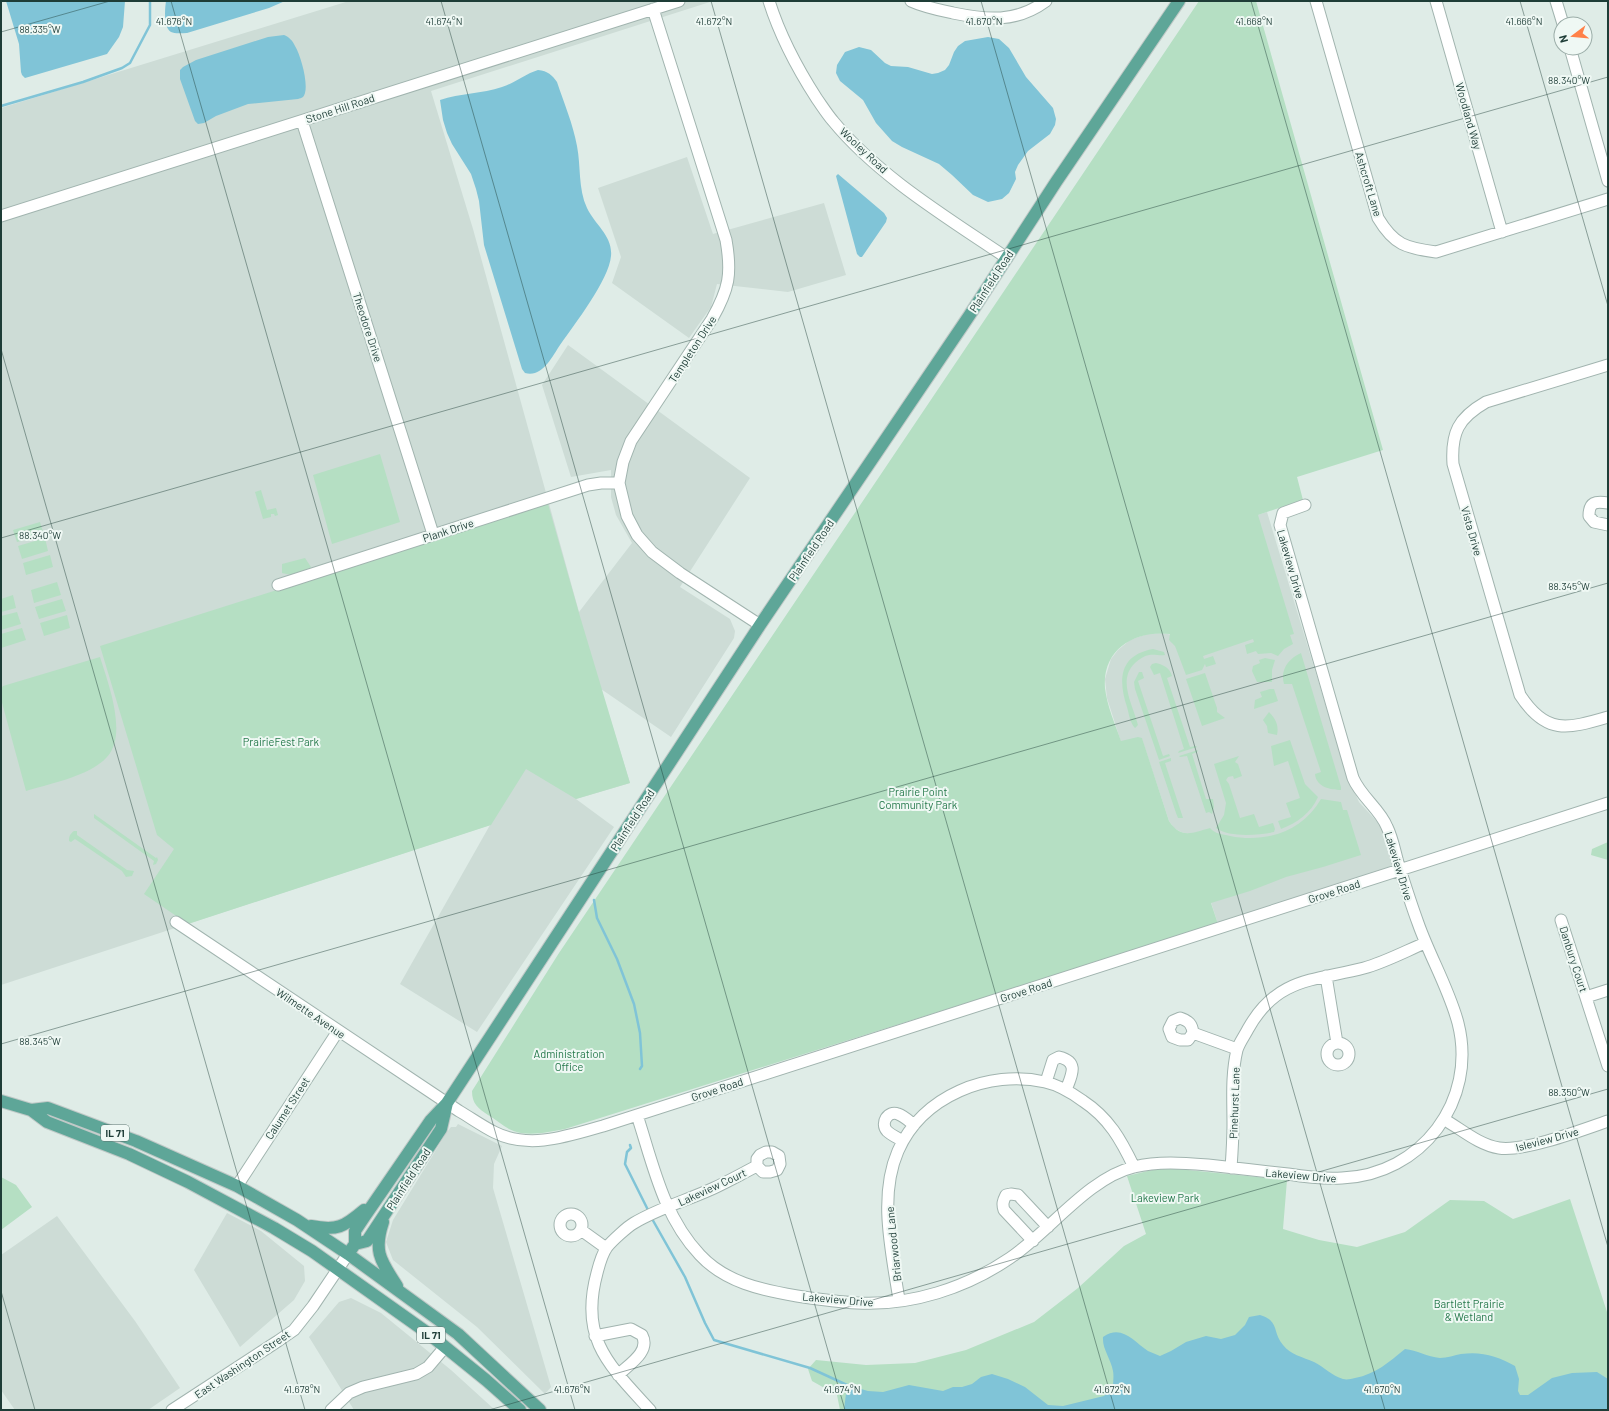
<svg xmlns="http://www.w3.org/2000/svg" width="1609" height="1411" viewBox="0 0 1609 1411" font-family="Barlow,sans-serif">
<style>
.built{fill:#cddcd6}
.green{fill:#b5dfc3}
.water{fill:#80c4d7}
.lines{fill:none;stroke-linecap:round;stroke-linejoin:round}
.stream{stroke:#80c4d7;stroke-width:2.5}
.minor-casing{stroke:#a1b4af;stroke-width:13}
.major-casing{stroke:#c0c9c7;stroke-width:14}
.minor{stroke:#fff;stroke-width:11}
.major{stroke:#5ea698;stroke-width:12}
.ticks{fill:none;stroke:#1e3d37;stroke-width:1;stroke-opacity:0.45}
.labels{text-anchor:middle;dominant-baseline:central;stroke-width:4;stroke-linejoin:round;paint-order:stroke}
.shield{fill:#eff8f4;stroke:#5d7570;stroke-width:1}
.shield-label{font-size:10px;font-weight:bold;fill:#1e3d37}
.street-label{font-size:11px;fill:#1e3d37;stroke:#eff8f4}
.park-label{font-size:11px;fill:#24784a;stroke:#eff8f4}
.ticks-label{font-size:10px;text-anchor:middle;fill:#1e3d37;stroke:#eff8f4;stroke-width:4;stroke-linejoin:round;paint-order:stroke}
</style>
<rect width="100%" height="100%" fill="#dfece7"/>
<!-- built -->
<path class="built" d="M349 1H713L431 91 473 229 579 612 632 543 616 515 611 497V470L571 477 542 385 568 345 750 478 680 587 730 619 735 631 734 638 671 737 601 689 630 783 576 799 614 827 477 1032 400 984 490 825 1 985V108Z
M687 157 713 234 824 203 846 275 788 292 717 284 711 307 689 338 612 283 621 257 598 188Z
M1267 512 1347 776 1359 802 1382 827 1393 868 1218 924 1189 834 1181 832 1174 828 1169 821 1142 739 1121 742 1107 698 1105 679 1111 659 1118 650 1130 640 1147 634 1162 633 1173 635 1147 551Z
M458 1124 502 1146 494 1164 493 1188 551 1387 545 1394 477 1327 393 1260 386 1242 393 1220 447 1132 451 1127H456Z
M227 1213 261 1231 304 1266 305 1281 294 1300 240 1347 194 1270Z
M57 1216 135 1321 180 1388 148 1410H15L1 1390V1255Z
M351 1298 381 1313 451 1370 495 1410H354L309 1337 339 1302Z"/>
<!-- green -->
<path class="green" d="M1199 1H1256L1383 450 1297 477 1303 500 1258 515 1294 634 1290 635 1293 644 1284 649 1278 656 1271 653 1258 654 1256 651 1247 654 1245 645 1254 642 1253 639 1203 656 1204 659 1213 656 1216 664 1206 667 1205 664 1202 670 1186 675 1175 646 1169 640 1170 634C1135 630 1102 649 1105 688 1107 706 1115 724 1121 741L1138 737 1142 738 1169 821C1181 839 1192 833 1210 828 1215 834 1222 834 1230 836 1266 843 1302 832 1321 799L1341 802 1343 810H1347L1361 855 1323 867 1286 877 1250 891 1211 903 1218 924 565 1129C548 1132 526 1138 509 1129 502 1125 495 1119 488 1115 478 1108 472 1104 472 1091L559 953Z
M380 454 400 522 332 544 313 475Z
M261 490 267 510 276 508 278 515 275 516 274 514H271V517L263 519 255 492Z
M548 504 579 613 630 783 576 799 526 769 491 825 188 924 144 894 174 849 157 835 100 646Z
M40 522 44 535 17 542 13 530Z
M45 538 48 551 22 559 18 546Z
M50 555 53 567 26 575 23 563Z
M305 558 311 567 310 568 291 575 282 573V564Z
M57 582 61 595 34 603 31 590Z
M13 595 16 608 1 612V599Z
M62 599 66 611 39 619 35 607Z
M17 612 21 624 1 630V616Z
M67 615 70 628 44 636 40 623Z
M22 628 26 640 1 648V634Z
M1153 649 1164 652 1165 655C1160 656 1155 654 1149 655 1144 656 1139 659 1135 663 1117 680 1133 705 1138 725L1135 728C1130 723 1129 714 1127 707 1118 680 1119 655 1153 649Z
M1301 653 1341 787V790C1331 790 1316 787 1315 774L1321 772 1292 684H1284C1280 670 1288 659 1301 653Z
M100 657C108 683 128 734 107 757 90 776 49 784 26 791L1 699V689L3 686Z
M1265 658 1275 660 1272 670V682H1257L1252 671 1253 666 1260 663 1259 660Z
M1156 663C1164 665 1170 668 1172 676L1167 678 1190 747 1196 746 1197 747 1178 753 1179 751 1184 749 1160 673 1154 675 1150 667 1152 664Z
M1139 672H1142L1144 678 1138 681 1163 756 1169 754 1170 756 1159 760 1135 689 1134 682Z
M1205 673 1217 708V712L1225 718 1202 726 1186 679Z
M1270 689H1274L1278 701 1254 709 1255 700 1262 697 1260 692Z
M1269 712C1276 719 1279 726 1277 735L1268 733 1267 726 1263 720Z
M1290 740 1305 784 1318 797C1311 813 1297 823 1281 829L1278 821 1291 817 1286 803 1300 798 1288 761 1274 766 1271 746Z
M1198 750 1197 752 1192 754 1206 799H1213L1214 807 1212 814 1209 812 1206 813 1187 756 1180 757 1179 756Z
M1239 756 1235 762 1238 764 1242 776 1234 779 1233 776 1228 777 1226 780 1229 784 1240 818 1254 814 1259 827 1273 823 1275 829 1274 832C1259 835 1230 838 1216 828L1224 815 1226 803 1214 764Z
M1171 758V761L1165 763 1183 818H1178L1176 813 1159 762Z
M94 814 156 858 157 857 158 860 156 864 153 865 154 861 94 818Z
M74 831H77V835L127 870 134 871 132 876 126 877 122 871 75 839 71 842 69 841C69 836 70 834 74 831Z
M1608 842V860L1591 855 1592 849Z
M1156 1169H1178L1287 1180 1283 1229 1319 1240 1357 1247 1405 1232 1450 1200 1484 1201 1513 1219 1570 1199 1608 1315V1410H840L837 1395 812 1381 808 1369 816 1360 866 1365 915 1363 966 1350 1034 1322 1078 1288 1124 1246 1146 1234 1127 1176Z
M1 1177 16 1185 32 1207 1 1230Z"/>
<!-- water -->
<path class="water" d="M6 1H125L123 27 119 37 107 54 25 78 22 75 21 72 19 44Z
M166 1H285L269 8 187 33C182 33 175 34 171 32 163 27 165 8 166 1Z
M284 35C289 37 293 41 295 46 301 56 308 82 305 93 304 97 302 98 298 99L248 104 216 116 204 123 198 124 195 121 180 79V70L183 67 196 60 268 37Z
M988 37 999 39 1009 48 1026 77 1053 108 1056 119 1055 125 1050 134 1028 151 1018 165 1015 172 1016 179 1009 193 1002 199 988 202 973 195 952 175 939 164 902 147 892 141 876 123 863 100 840 81 836 73 837 65 845 52 859 47 871 50 885 63 891 66 908 67 932 74 938 73 945 70 949 65 954 52 958 46 965 41Z
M538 70C548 71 552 75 557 82 564 103 573 124 577 146 581 166 578 189 587 208 595 225 613 236 611 256 609 280 574 325 560 345 552 357 542 378 525 373L522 369 484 245 479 201 476 189 471 174 452 144 447 133 443 120 440 100C460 93 482 94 502 87 515 83 525 74 538 70Z
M838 174 884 213 887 218 886 222 862 257H860L857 254 836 176Z
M1260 1315C1280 1321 1272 1332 1283 1345 1291 1355 1303 1357 1314 1362 1324 1367 1332 1376 1343 1379 1347 1380 1351 1379 1355 1378 1376 1374 1389 1362 1405 1349 1417 1350 1427 1357 1440 1358 1447 1358 1455 1355 1461 1354 1481 1351 1498 1356 1515 1366L1519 1379 1518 1391 1520 1395H1528L1552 1378 1572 1373 1597 1372 1608 1379V1410H844L847 1385 868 1391 883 1392 909 1385 943 1391 953 1387H962L972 1384 981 1377 992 1374 1008 1379 1025 1387 1048 1405 1063 1406 1104 1396 1113 1387C1113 1382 1114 1376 1113 1371 1111 1359 1102 1349 1103 1337 1122 1324 1133 1341 1148 1351 1152 1353 1156 1354 1160 1356L1171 1351 1186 1342 1206 1336 1221 1339 1235 1335 1245 1325 1249 1317Z"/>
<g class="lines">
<!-- stream -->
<path class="stream" d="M1 106 83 82 122 68 130 63 150 25V1
M594 900 597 918 617 959 634 1004 640 1033 642 1066 640 1069
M630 1145 631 1148 627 1152 625 1164 649 1212
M651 1217 685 1277 705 1323 714 1340 810 1368 847 1385"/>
<defs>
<path id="minor" d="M769 1C780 36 797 68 817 99 822 106 827 114 833 121 878 176 948 218 1007 258
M911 1C924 7 939 10 953 13 987 20 1016 23 1046 1
M1316 1 1378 218C1394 245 1406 248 1436 252L1608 199
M1436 1 1502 232
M1556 1 1563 24
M653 9 726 240C732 274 729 289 712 319L631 441 623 462 619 483 627 516 637 535 652 552 680 573 760 625
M1570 48 1608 181
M302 121 433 534
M1 216 679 1
M1608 365 1486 402C1458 418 1451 433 1453 464L1520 695C1546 735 1567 729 1608 717
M1608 503C1595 501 1589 502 1589 516L1594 522 1608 525
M278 585 588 485 601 483H619
M1561 920 1608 1066
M176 922 459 1111C471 1118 482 1126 494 1132 529 1150 568 1136 603 1126L1608 803
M1326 976 1337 1043
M1586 997 1608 990
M1180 1018C1189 1021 1192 1024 1193 1033L1188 1040H1180L1172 1037 1169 1029 1173 1021Z
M1193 1033 1237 1049
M1327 1054a11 11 0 1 1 22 0a11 11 0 1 1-22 0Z
M1046 1082 1053 1060 1059 1057C1080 1062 1071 1076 1066 1090
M637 1115C653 1164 663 1216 700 1255 725 1282 761 1290 797 1296 817 1299 837 1302 857 1303 911 1306 966 1288 1010 1258 1049 1232 1088 1178 1134 1167 1158 1161 1183 1163 1208 1165 1235 1168 1261 1171 1288 1174 1306 1177 1324 1179 1342 1178 1421 1175 1478 1101 1458 1023 1449 989 1430 957 1418 923 1411 904 1405 885 1399 866 1395 853 1393 839 1387 827 1380 809 1361 797 1353 778L1280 525 1283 513 1305 505
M1445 1120C1461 1129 1479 1145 1499 1148 1524 1152 1582 1130 1608 1121
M903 1141C898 1138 891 1135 887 1131 880 1123 888 1110 898 1114 904 1116 909 1121 914 1125
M766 1152H772L779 1156 780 1164 777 1170 770 1172H763L757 1166V1159L760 1155Z
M1231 1168C1232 1154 1233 1140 1233 1125 1233 1100 1231 1075 1237 1050 1239 1043 1245 1035 1248 1029 1277 977 1314 981 1364 968 1383 963 1406 951 1425 943
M237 1186 338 1031
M560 1225a11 11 0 1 1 22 0a11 11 0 1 1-22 0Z
M581 1230 606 1248
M1033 1241 1004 1210C1002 1204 1003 1201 1006 1195L1011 1194 1018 1195 1048 1227
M899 1300C892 1253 878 1197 898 1151 922 1096 989 1069 1045 1082 1059 1085 1072 1093 1083 1101 1109 1118 1121 1140 1134 1167
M595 1336 631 1329 642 1335C651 1352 628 1365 618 1375
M172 1410 278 1341 294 1330 313 1306 348 1254
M331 1410 349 1393 363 1387 416 1374 428 1367 445 1347
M650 1410C609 1365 579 1339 597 1273 599 1265 602 1254 607 1247 612 1241 627 1227 634 1223 659 1208 688 1200 714 1188 729 1181 743 1173 757 1166"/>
<path id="major" d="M1 1101 31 1110 48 1108 136 1141 237 1186 297 1220 348 1254 458 1334 540 1410
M31 1110 47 1122 129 1154 188 1182 274 1228 312 1251 429 1334 486 1380 520 1410
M383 1222C373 1252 381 1261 397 1286
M311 1226C337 1231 344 1227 364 1210
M355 1244 367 1241 441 1129 447 1103
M348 1254 355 1244V1231L365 1216 431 1120 447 1103 760 625 969 316 1056 182 1179 1"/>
</defs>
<!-- minor casing -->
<use href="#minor" class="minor-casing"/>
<!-- major casing -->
<use href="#major" class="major-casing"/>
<!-- minor -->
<use href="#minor" class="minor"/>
<!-- major -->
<use href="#major" class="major"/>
</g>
<!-- ticks -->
<path class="ticks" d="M171 1 575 1410M441 1 845 1410M711 1 1115 1410M981 1 1385 1410M1251 1 1608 1247M1520 1 1608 306M1 32 110 1M1 349 305 1410M1 538 1608 77M1 1044 1608 583M1 1291 35 1410M489 1410 1608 1089"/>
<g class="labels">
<!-- shield labels -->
<g class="shield">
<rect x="101" y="1125" width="28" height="16" rx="3"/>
<rect x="417" y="1327" width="28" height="16" rx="3"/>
</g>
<g class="shield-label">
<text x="115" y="1133">IL 71</text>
<text x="431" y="1335">IL 71</text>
</g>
<!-- street labels -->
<g class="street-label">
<text transform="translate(340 108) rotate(-18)">Stone Hill Road</text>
<text transform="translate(1469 116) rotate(74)">Woodland Way</text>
<text transform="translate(864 150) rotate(43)">Wooley Road</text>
<text transform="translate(1369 184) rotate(73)">Ashcroft Lane</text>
<text transform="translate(991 281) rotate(-57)">Plainfield Road</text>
<text transform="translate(368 327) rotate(72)">Theodore Drive</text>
<text transform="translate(692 349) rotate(-57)">Templeton Drive</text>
<text transform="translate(448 530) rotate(-18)">Plank Drive</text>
<text transform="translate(1472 531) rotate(74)">Vista Drive</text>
<text transform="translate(811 550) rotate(-56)">Plainfield Road</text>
<text transform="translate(1291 564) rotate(74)">Lakeview Drive</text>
<text transform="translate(632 820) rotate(-57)">Plainfield Road</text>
<text transform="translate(1399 866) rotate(73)">Lakeview Drive</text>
<text transform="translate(1334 891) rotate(-18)">Grove Road</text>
<text transform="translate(1574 959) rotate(72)">Danbury Court</text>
<text transform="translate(1026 990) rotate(-18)">Grove Road</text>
<text transform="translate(311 1013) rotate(34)">Wilmette Avenue</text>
<text transform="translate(717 1089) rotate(-18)">Grove Road</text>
<text transform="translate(1234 1103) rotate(-88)">Pinehurst Lane</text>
<text transform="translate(287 1108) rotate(-57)">Calumet Street</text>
<text transform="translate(1547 1139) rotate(-15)">Isleview Drive</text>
<text transform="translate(1301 1175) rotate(5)">Lakeview Drive</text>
<text transform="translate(408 1179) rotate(-57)">Plainfield Road</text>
<text transform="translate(712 1187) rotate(-25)">Lakeview Court</text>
<text transform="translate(893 1244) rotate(-96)">Briarwood Lane</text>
<text transform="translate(838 1299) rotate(5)">Lakeview Drive</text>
<text transform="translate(242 1364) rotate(-34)">East Washington Street</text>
</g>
<!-- park labels -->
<g class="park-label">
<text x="281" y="741">PrairieFest Park</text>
<text x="918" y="791">Prairie Point<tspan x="918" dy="13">Community Park</tspan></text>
<text x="569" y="1053">Administration<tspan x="569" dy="13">Office</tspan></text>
<text x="1165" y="1197">Lakeview Park</text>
<text x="1469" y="1303">Bartlett Prairie<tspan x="1469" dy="13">&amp; Wetland</tspan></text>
</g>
</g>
<g class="ticks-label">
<text x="174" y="25">41.676°N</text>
<text x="444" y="25">41.674°N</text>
<text x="714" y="25">41.672°N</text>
<text x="984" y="25">41.670°N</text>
<text x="1254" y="25">41.668°N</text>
<text x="1524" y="25">41.666°N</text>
<text x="40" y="33">88.335°W</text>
<text x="1569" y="84">88.340°W</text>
<text x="40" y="539">88.340°W</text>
<text x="1569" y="590">88.345°W</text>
<text x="40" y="1045">88.345°W</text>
<text x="1569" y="1096">88.350°W</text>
<text x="302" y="1393">41.678°N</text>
<text x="572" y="1393">41.676°N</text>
<text x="842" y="1393">41.674°N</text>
<text x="1112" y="1393">41.672°N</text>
<text x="1382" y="1393">41.670°N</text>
</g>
<!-- border -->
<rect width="1609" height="1411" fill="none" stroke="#1e3d37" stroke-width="4"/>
<!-- north arrow -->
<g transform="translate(1573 36) rotate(254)"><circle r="19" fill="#eff8f4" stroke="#9bada8"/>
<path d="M0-3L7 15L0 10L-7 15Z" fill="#ff8149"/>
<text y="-6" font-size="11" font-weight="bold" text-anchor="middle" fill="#1e3d37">N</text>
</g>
</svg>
